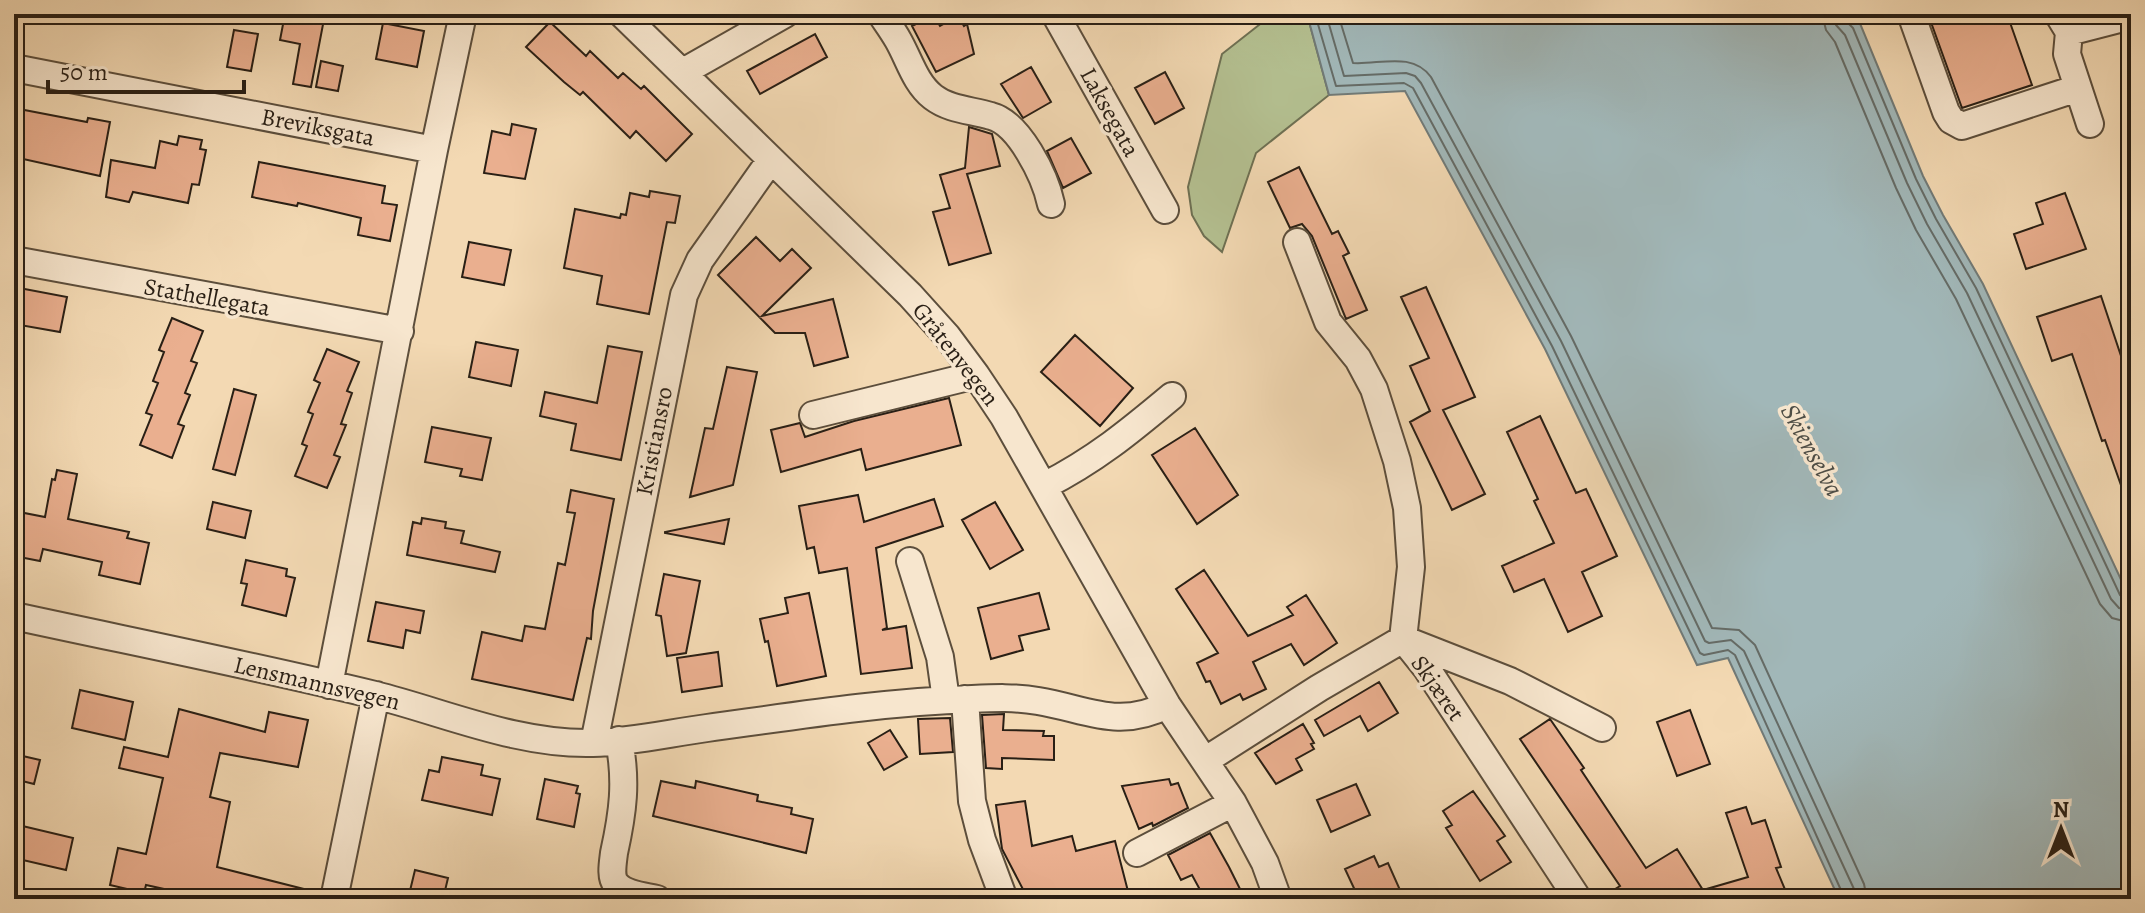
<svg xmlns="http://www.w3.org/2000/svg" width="2145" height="913" viewBox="0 0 2145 913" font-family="Alegreya,serif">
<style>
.green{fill:#b4c091;stroke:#6e7053;stroke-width:2}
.water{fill:#a1b7b8;stroke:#717a77;stroke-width:2}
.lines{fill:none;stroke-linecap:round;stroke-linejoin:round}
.shore{stroke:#656b66;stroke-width:2}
.building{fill:#eaaf8f;stroke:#291f15;stroke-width:2}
.minor-casing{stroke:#5c4e3c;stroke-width:30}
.minor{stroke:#f7e6ce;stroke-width:26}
.labels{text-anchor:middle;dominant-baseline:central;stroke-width:7;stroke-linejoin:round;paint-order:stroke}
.street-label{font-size:24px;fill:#291f15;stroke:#f7e6ce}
.water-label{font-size:26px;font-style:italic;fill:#4d4d46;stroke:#f7e6ce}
</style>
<rect width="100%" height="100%" fill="#f3d9b3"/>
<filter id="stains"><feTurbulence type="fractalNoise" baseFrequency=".0025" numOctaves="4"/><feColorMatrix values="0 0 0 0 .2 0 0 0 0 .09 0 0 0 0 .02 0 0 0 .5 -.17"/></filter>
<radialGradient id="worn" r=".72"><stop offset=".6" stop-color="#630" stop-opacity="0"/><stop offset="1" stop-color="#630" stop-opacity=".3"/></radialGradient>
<!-- green -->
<path class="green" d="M1273 14H1307L1329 95 1256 153 1222 252 1204 236 1192 215 1188 187 1222 54Z"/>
<!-- water -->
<path class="water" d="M1307 14H1847L1859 21 1923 176 1943 215 1983 284 2131 601V899H1839L1728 658 1697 665 1545 349 1405 91 1329 95Z"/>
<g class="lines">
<!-- shore -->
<path class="shore" d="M1315 14 1336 86 1404 83 1413 88 1552 346 1700 653 1704 655 1728 650 1735 655 1845 899
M1326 14 1344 76 1406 73 1415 76 1421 83 1561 341 1705 641 1709 643 1731 640 1744 651 1854 889 1855 899
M1338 14 1353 63C1379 65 1412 51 1431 77L1571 336 1712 628 1739 630 1755 645 1864 884 1867 899
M1822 14 1826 30 1835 42 1896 188 1916 230 1956 299 2100 604 2112 618 2131 623
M1834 14 1836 25 1845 35 1907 183 1927 224 1967 293 2111 599 2119 608 2131 611
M1844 14 1846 21 1853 28 1916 179 1936 219 1976 288 2120 595 2125 600 2131 601"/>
</g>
<!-- building -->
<path class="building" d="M285 14H325L311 87 293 84 300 44 280 40Z
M926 14H933L940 26 958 16 964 26 967 24 974 54 936 72 912 26 916 24 914 20Z
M1928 14H2007L2032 85 1962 108Z
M550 22 586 56 590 51 618 78 623 73 641 89 644 86 692 134 666 161 636 131 630 138 583 92 580 95 564 82 526 47Z
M383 23 424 31 417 67 376 59Z
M234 30 258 34 251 71 227 67Z
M815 34 827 57 760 94 747 71Z
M321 61 343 66 338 91 316 87Z
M1031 67 1051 102 1023 118 1001 84Z
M1165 72 1184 108 1155 124 1135 88Z
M14 108 87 122 88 118 110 122 100 176 14 157Z
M512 124 536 129 525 179 484 173 492 131 510 135Z
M969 127 992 134 1000 166 967 174 991 253 949 265 933 212 950 208 940 175 965 168Z
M179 136 202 140 200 149 206 150 199 185 192 184 188 203 133 192 129 202 106 197 111 160 155 168 160 141 177 145Z
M1071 138 1091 173 1063 188 1047 151Z
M259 162 385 186 382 203 397 205 390 241 358 235 361 218 298 203 297 206 252 197Z
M1299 167 1332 234 1338 231 1349 253 1343 256 1367 310 1346 319 1312 236 1302 224 1290 228 1268 182Z
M650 191 680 196 675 223 667 222 649 314 597 304 602 276 564 268 575 209 620 218 621 214 626 215 630 193 649 197Z
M2065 193 2086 249 2026 269 2014 234 2043 224 2036 203Z
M756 237 780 261 792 249 811 268 762 316 833 299 848 357 814 366 805 333H775L718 275Z
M469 242 511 250 504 285 462 277Z
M14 287 67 297 60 332 14 324Z
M1426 287 1475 397 1443 410 1485 494 1452 510 1410 422 1430 411 1410 366 1429 358 1401 297Z
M2101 296 2131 386V505H2128L2105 440 2102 441 2072 354 2052 361 2037 317Z
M172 318 203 331 191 361 197 363 185 393 190 395 178 424 184 426 172 458 140 445 152 415 146 413 158 383 153 381 164 352 159 350Z
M1075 335 1133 388 1100 426 1041 372Z
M476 342 518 350 511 386 469 377Z
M608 346 642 352 621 460 571 450 576 424 540 416 545 392 597 403Z
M327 349 359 362 347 391 352 393 341 424 346 425 334 455 340 457 327 488 295 476 307 446 302 444 313 414 308 412 320 383 314 380Z
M727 367 757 372 733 485 690 497 705 428 713 429Z
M234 389 256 395 235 475 213 469Z
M949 398 961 445 866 470 861 449 781 472 771 430 800 423 805 437 854 421Z
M1540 416 1576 493 1586 489 1617 556 1582 572 1602 616 1568 632 1544 579 1514 592 1502 566 1554 543 1534 501 1538 499 1507 432Z
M432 427 491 438 482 480 460 476 462 469 425 462Z
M1195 428 1238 495 1197 524 1152 455Z
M57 470 77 474 68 519 129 532 127 538 149 543 140 584 99 575 102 562 43 549 40 561 14 556V517L17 518 19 512 45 517 52 479 55 480Z
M571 490 614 499 593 611 591 639 587 638 573 700 472 679 482 632 522 641 525 626 545 629 558 563 565 565 575 513 567 512Z
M858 495 864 522 934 499 943 526 876 548 887 628 882 630 906 626 912 668 861 674 847 568 819 573 814 547 807 549 799 506Z
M213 502 251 511 245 538 207 529Z
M995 502 1023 550 990 569 962 520Z
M422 518 446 522 445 528 464 531 461 543 500 552 495 572 407 555 413 522 421 524Z
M729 519 724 544 665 533V532Z
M246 560 287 569 286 576 295 578 286 616 242 605 247 584 241 583Z
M1204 570 1248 636 1293 615 1287 607 1306 595 1337 643 1304 665 1291 644 1253 662 1266 689 1243 700 1240 694 1221 704 1210 681 1206 682 1197 663 1218 653 1176 589Z
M664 574 700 581 686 653 667 656 661 616 656 615Z
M809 593 826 676 777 686 768 641 765 642 760 619 788 613 785 598Z
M1039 593 1049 629 1019 636 1023 650 991 659 978 608Z
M376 602 424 611 420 633 406 630 403 648 368 641Z
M718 652 722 686 682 692 677 658Z
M1379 682 1398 713 1368 731 1360 716 1324 736 1315 720Z
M80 690 133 702 125 740 72 728Z
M179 709 265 732 269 712 308 720 298 767 220 753 210 797 230 802 217 867 308 890 307 899H209L146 885 144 893 110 885 118 848 146 854 163 778 119 768 124 747 168 757Z
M1690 710 1710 764 1677 776 1657 722Z
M1004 714 1003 730 1044 731 1043 736H1054V760L1002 758V769L986 768 982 715Z
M950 718 953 752 920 754 918 719Z
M1550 719 1584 768 1581 770 1646 868 1677 849 1703 890 1748 877 1726 813 1746 807 1752 824 1765 820 1781 867 1776 868 1789 899H1599L1620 886 1520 739Z
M1303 724 1314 743 1311 744 1314 749 1296 759 1302 770 1276 784 1255 753Z
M890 730 907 757 884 770 868 743Z
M14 754 40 760 34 784 14 779Z
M442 757 483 765 481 775 500 779 492 815 422 800 429 770 439 772Z
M545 779 578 786 576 793 580 794 574 827 537 819Z
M1169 779 1171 785 1178 783 1188 808 1153 826 1152 823 1139 829 1122 786Z
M661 781 695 788 696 781 758 795 757 801 792 808 791 814 813 819 806 853 653 816Z
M1356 784 1370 815 1331 832 1317 800Z
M1473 791 1505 836 1497 841 1511 862 1480 881 1446 828 1452 825 1443 811Z
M1025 801 1032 846 1072 836 1076 851 1115 841 1130 899H1028L1002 849 996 805Z
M14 824 73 838 66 870 14 858Z
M1210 833 1229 867 1245 899H1205L1192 875 1181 880 1168 855Z
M1374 856 1379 867 1388 863 1404 899H1359L1345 869Z
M415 870 448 878 443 899H408Z"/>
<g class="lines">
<defs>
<path id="minor" d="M622 14 910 295 947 336 976 375 1004 417 1167 705 1233 803 1265 863 1278 899
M881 14C887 23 893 31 898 40 909 59 915 83 933 97 950 110 971 110 991 116 1019 123 1045 176 1051 204
M1055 14 1165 210
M1911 14 1946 112 1951 120 1962 126 2078 88
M2058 14 2069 32 2067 54 2090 124
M2069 32 2131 16
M14 68 434 150
M683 72 785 14
M1297 242 1328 322 1358 359 1374 389 1397 461 1407 508 1411 567 1403 639 1427 669 1578 899
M14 260 400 331
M813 415 976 375
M1044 486C1095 460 1129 432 1172 396
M910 561 940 657 946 700
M14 616C134 642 255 666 375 695 446 713 518 745 593 743 631 742 670 733 707 728 795 716 883 702 972 699 994 698 1016 697 1038 701 1087 709 1118 730 1167 705
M329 685 434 150 463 14
M965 699 972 801 982 840 1004 899
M619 740C627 782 623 812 614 853 613 862 610 877 616 884 625 895 644 896 657 899
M594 743 684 295 700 260 770 161
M1206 760 1319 688 1403 639 1510 681 1602 728
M1137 853 1233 803
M334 899 376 695"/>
</defs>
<!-- minor casing -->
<use href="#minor" class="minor-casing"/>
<!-- minor -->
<use href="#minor" class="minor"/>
</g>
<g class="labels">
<!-- street labels -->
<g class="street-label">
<text transform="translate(1110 112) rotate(61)">Laksegata</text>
<text transform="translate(318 127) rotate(11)">Breviksgata</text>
<text transform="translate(207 297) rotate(10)">Stathellegata</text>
<text transform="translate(956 354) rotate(52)">Gråtenvegen</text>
<text transform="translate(654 441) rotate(-79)">Kristiansro</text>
<text transform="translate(317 683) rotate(13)">Lensmannsvegen</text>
<text transform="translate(1438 688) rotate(55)">Skjæret</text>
</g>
<!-- water labels -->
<g class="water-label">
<text transform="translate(1812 450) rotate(61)">Skienselva</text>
</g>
</g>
<!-- margin -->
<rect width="2145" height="913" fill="none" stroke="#f3d9b3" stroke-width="48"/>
<rect x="16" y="16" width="2113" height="881" fill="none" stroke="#291f15" stroke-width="4"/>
<rect x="24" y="24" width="2097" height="865" fill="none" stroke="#291f15" stroke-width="2"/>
<!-- north arrow -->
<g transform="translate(2061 829)" stroke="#f7e6ce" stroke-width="6" paint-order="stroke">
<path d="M0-6L14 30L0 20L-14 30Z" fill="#291f15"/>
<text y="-12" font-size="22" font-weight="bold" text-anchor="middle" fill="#291f15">N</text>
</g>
<!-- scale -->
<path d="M48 80v12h196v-12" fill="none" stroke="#291f15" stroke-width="4"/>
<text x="60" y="80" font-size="24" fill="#291f15" stroke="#f7e6ce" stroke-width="6" paint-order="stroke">50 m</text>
<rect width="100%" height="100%" filter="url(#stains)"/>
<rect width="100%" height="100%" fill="url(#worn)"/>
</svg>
